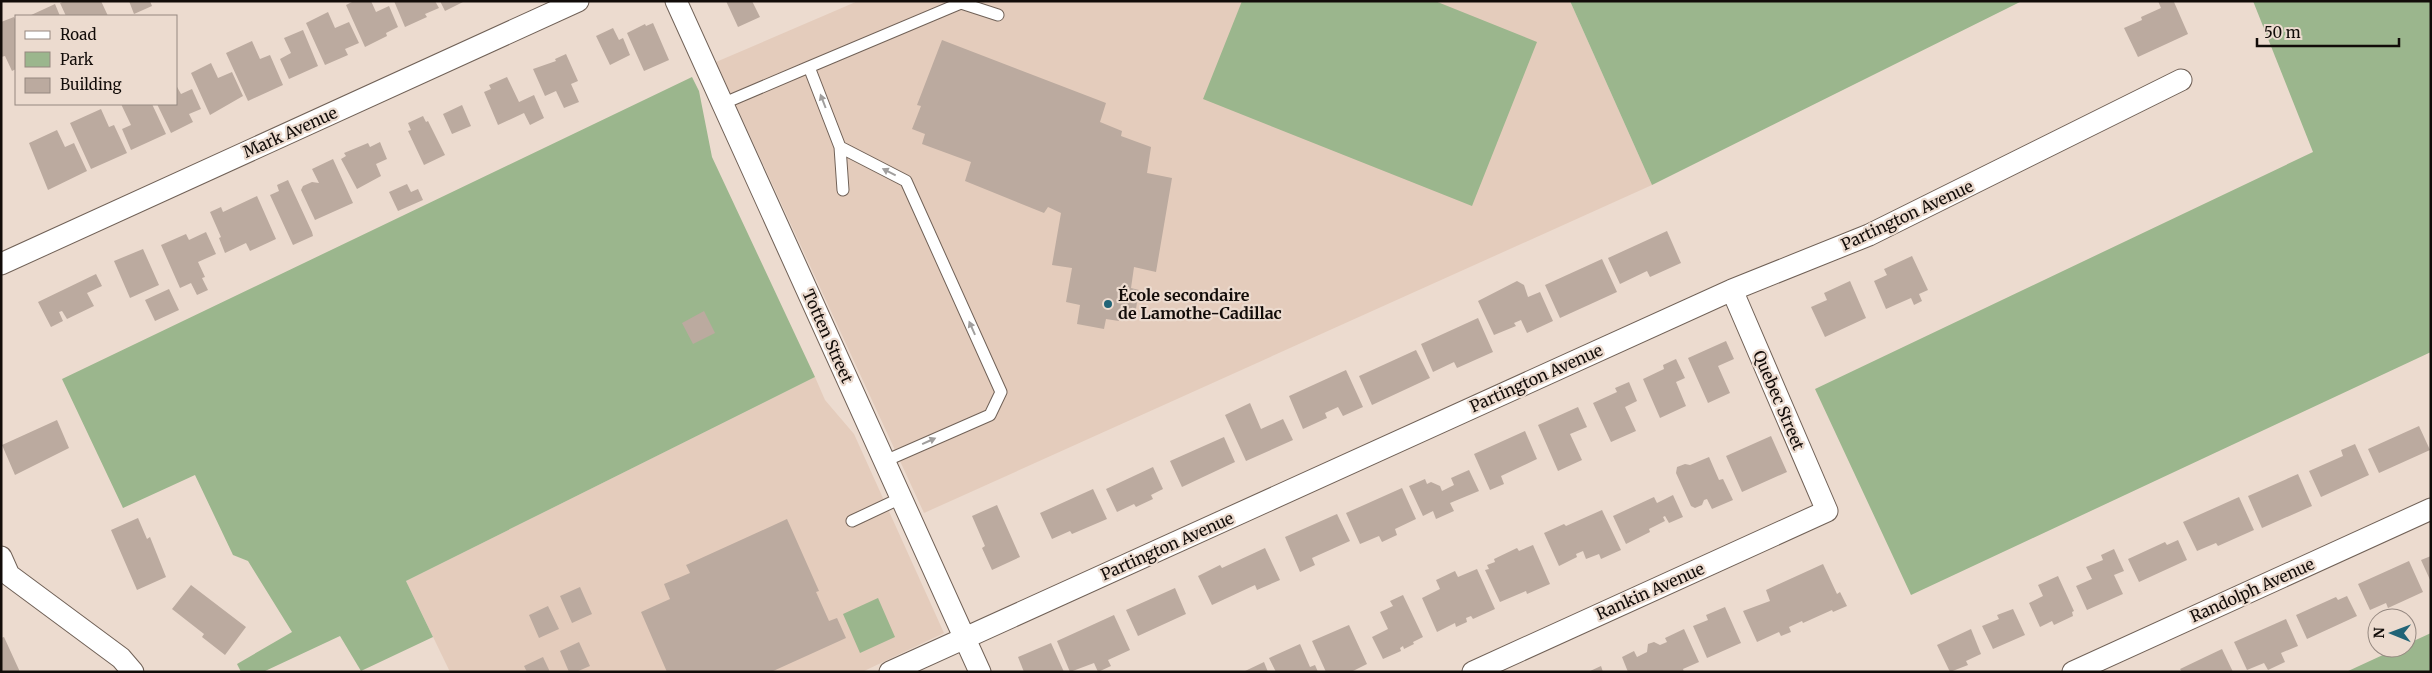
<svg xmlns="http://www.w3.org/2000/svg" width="2432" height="673" viewBox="0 0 2432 673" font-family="Merriweather,serif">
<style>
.built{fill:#e4ccbc}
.green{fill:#9bb68d}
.building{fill:#bbaa9f}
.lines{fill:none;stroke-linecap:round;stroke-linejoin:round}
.lane-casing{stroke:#706157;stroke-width:13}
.street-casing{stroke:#706157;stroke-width:23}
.lane{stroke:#fff;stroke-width:11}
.street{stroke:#fff;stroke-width:21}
.oneway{fill:#a09e9d}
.poi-dot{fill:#216477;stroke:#ecdbcf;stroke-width:2}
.labels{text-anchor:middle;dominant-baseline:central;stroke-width:4.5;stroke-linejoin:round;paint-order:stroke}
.street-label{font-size:16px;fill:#120c09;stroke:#ecdbcf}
.poi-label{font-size:16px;font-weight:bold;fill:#120c09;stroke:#ecdbcf;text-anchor:start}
</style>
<rect width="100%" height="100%" fill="#ecdbcf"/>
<!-- built -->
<path class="built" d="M858 1H1570L1652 185 924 513 716 62Z
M815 377 825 400 854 434 944 633 862 672H450L406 581Z"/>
<!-- green -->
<path class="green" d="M1242 1H1435L1537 42 1472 206 1203 99Z
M1570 1H2022L1652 185Z
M2253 1H2431V352L1911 595 1815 389 2313 152Z
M692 77 699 91 712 157 815 377 406 581 433 637 361 671 340 636 263 672H241L237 664 292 632 248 561 233 555 195 475 123 508 62 379Z
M878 598 895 637 860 653 843 614Z
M2431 633V672H2346L2398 648H2407V644Z"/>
<!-- building -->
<path class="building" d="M65 1H101L108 16H66L60 3Z
M129 1H150L152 6 134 14Z
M354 1H371L376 12 389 6 398 27 386 33 387 36 365 47 346 5Z
M394 1H435L439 8 425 14 427 17 405 27Z
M440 1H465L445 11Z
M726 1H752L760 17 738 27Z
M2158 1 2174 2 2188 34 2138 57 2124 28 2142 20 2141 17 2161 8Z
M55 4 60 16H29Z
M328 12 335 28 349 22 359 43 345 49 348 55 325 65 306 23Z
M14 17 16 21V69L12 71 5 56 1 57V22Z
M653 23 669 60 644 71 627 33 645 24 646 26Z
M613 28 619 40 623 38 630 55 610 65 596 36Z
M303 30 318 66 289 79 280 59 291 53 284 38Z
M942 40 1106 103 1100 122 1122 131 1121 136 1151 147 1147 173 1172 178 1156 272 1134 267 1131 288 1139 290 1135 315 1120 312 1119 321 1106 319 1104 329 1077 324 1080 305 1066 302 1072 268 1052 265 1061 213 1048 207 1044 213 965 181 971 162 922 144 925 134 912 129 921 106 917 105Z
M252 41 260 59 270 55 283 85 248 101 226 53Z
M566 54 578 81 571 84 579 102 564 108 556 91 545 96 533 69 556 61 555 59Z
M211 63 218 78 232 72 243 96 210 115 191 73Z
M507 77 519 102 534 95 544 118 530 125 524 113 498 125 484 92 491 89 489 85Z
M176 85 181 94 192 89 201 109 189 114 193 122 171 133 157 104H176Z
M121 104H152L166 134 131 150 122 129 131 125Z
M462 105 471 126 452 134 443 114Z
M101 109 109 127 114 125 127 153 91 169 70 123Z
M423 116 426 122 428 121 445 155 424 165 408 131 411 130 408 123Z
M57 130 65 147 74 143 87 171 48 190 29 143Z
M380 142 387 159 376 164 381 176 357 189 341 159 346 156 344 153 368 143 370 147Z
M333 159 353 203 315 220 301 190 303 186 312 182 319 183 312 169Z
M288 180 312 232 313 236 293 245 270 195 279 191 277 185Z
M407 184 411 192 418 189 423 200 398 211 389 192Z
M257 196 276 239 250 251 246 243 225 253 219 238 221 237 210 212 221 207 223 212Z
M1667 231 1681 263 1650 277 1647 271 1620 284 1608 258Z
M206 232 216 254 198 262 205 277 202 278 208 290 197 295 191 283 180 288 161 245 186 234 189 240Z
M143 249 159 285 130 298 114 261Z
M1912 256 1928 290 1919 294 1922 301 1914 305 1911 298 1886 309 1874 281 1887 275 1884 269Z
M1602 259 1617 292 1560 318 1545 285Z
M96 274 102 286 87 293 94 306 67 319 62 311 59 312 63 321 51 327 38 302Z
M1517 281 1524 285 1528 297 1540 292 1553 321 1527 333 1521 320 1514 323 1516 326 1494 335 1478 301Z
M1850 281 1866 318 1825 337 1811 307 1827 300 1824 293Z
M169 289 179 310 155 321 145 300Z
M704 311 715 333 693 344 682 323Z
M1478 318 1493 352 1457 368 1454 362 1433 372 1421 344Z
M1726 341 1734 359 1718 366 1730 393 1708 403 1688 358Z
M1416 350 1430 378 1372 405 1359 376Z
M1676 359 1685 378 1676 382 1686 406 1660 418 1643 379 1664 369 1663 365Z
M1346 370 1363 407 1343 416 1338 407 1325 413 1327 418 1303 429 1289 396Z
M1629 382 1637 401 1625 407 1636 431 1611 442 1593 403 1617 392 1615 388Z
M1250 403 1261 429 1283 419 1293 440 1246 461 1225 415Z
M1578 407 1587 427 1570 434 1582 460 1558 471 1538 425Z
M57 420 69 448 15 475 2 445Z
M2419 426 2430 450 2379 473 2368 449Z
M1525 431 1537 459 1501 476 1504 484 1490 490 1474 454Z
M1771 436 1787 472 1742 492 1726 456Z
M1224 437 1235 462 1182 487 1170 461Z
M2355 444 2369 475 2321 497 2309 471 2343 456 2341 450Z
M1709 457 1719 480 1723 479 1733 500 1712 509 1707 499 1704 500 1702 505 1695 508 1691 506 1676 473 1677 467 1685 464 1690 465Z
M1153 467 1163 489 1151 495 1153 499 1136 507 1134 504 1117 512 1106 489Z
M1469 470 1479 491 1450 503 1454 511 1436 519 1433 511 1423 516 1409 486 1425 479 1427 484 1431 482 1440 486 1442 491 1454 485 1451 478Z
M2298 474 2312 506 2262 528 2248 496Z
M1402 488 1416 519 1395 529 1397 535 1382 542 1379 536 1360 544 1346 513Z
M1093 489 1107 519 1072 534 1070 531 1052 539 1040 513Z
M1673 495 1683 517 1669 523 1665 516 1663 517 1665 521 1649 529 1650 532 1626 544 1613 516 1654 497 1657 503Z
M2239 497 2254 530 2218 546 2216 543 2197 551 2183 522Z
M997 505 1020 557 992 570 982 548 985 546 972 516Z
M1602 510 1621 550 1601 559 1599 554 1586 559 1583 551 1576 554 1577 557 1559 566 1544 533 1564 524 1566 526Z
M1337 514 1350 541 1312 558 1315 565 1300 572 1285 537Z
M138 518 147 539 150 537 166 577 137 590 111 530Z
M787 519 819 591 816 592 829 621 837 618 846 638 771 672H667L641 612 670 599 664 584 690 573 686 565Z
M2178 540 2187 560 2139 582 2128 559 2165 542 2167 545Z
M1533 545 1550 584 1527 594 1526 591 1500 602 1485 570 1489 569 1487 565 1495 562 1494 559 1517 548 1519 551Z
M1265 548 1280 580 1257 590 1255 585 1212 605 1198 576 1220 565 1222 568Z
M2114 549 2124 571 2114 575 2123 594 2087 610 2076 586 2092 579 2086 567 2103 560 2101 555Z
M2431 556V582L2421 560Z
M2409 561 2423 592 2388 608 2386 603 2370 610 2358 584Z
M1823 564 1837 594 1840 592 1847 606 1833 612 1832 610 1803 623 1802 621 1789 627 1791 632 1781 636 1779 632 1757 642 1743 611 1770 601 1766 590Z
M1477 569 1495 609 1473 619 1471 616 1466 618 1467 622 1456 627 1455 623 1437 632 1422 598 1440 589 1436 580 1455 571 1458 577Z
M2058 576 2074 611 2072 612 2073 616 2054 625 2052 621 2040 627 2029 603 2043 596 2038 585Z
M191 585 246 627 225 655 202 637 204 634 172 609Z
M580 587 592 614 572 623 560 596Z
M1175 588 1186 614 1138 636 1126 610Z
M1403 595 1423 637 1413 642 1414 644 1404 649 1403 646 1400 648 1401 651 1383 659 1372 637 1388 629 1380 612 1393 606 1390 601Z
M2347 596 2357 616 2307 639 2296 615 2336 597 2338 600Z
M548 606 559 629 539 638 529 615Z
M1725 607 1741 643 1707 658 1693 626 1708 620 1706 615Z
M2013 609 2025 635 1993 649 1982 626 1999 619 1997 615Z
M1114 615 1130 650 1108 660 1111 666 1098 672 1094 663 1070 672 1057 641Z
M2286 619 2298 646 2281 653 2285 662 2268 670 2264 663 2247 670 2234 642Z
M1349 625 1367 664 1351 672H1326L1312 641Z
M1684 629 1699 662 1683 669 1684 672H1628L1622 657 1634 651 1637 657 1647 652 1648 644 1654 642 1660 645 1667 642 1665 638Z
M1971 629 1981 654 1966 661 1968 665 1950 672 1937 645Z
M4 637 20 672H1V638Z
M579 642 590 666 576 672H569L560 651Z
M1051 643 1064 672H1024L1018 657Z
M1300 644 1310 667 1315 665 1318 672H1276L1269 658Z
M2222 649 2233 672H2182L2180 669Z
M543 657 550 672H527L524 666Z
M1264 662 1268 672H1243Z
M1601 666 1603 672H1588Z"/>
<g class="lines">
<defs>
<path id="lane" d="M809 67 961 3 998 15
M722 104 809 67 840 147 843 190
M840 147 906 181 1001 392 990 415 885 461
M852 521 901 498"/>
<path id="street" d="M676 1 980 672
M1 264 578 1
M1 557 9 575 121 658 133 672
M890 672 1732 290 1869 235 2181 80
M1473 672 1827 511 1732 290
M2073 672 2431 509"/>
</defs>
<!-- lane casing -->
<use href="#lane" class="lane-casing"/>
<!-- street casing -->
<use href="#street" class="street-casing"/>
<!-- lane -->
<use href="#lane" class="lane"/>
<!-- street -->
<use href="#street" class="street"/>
</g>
<!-- one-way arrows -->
<defs><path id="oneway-solid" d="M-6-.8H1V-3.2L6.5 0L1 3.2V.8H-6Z" transform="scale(1.25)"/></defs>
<g class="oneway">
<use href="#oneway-solid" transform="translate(823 101) rotate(-111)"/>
<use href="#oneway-solid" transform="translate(889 172) rotate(-153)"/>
<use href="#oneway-solid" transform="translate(972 328) rotate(-114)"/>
<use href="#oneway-solid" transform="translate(929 441) rotate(-24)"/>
</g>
<!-- markers -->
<circle class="poi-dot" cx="1108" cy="304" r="5"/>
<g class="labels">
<!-- street labels -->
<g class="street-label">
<text transform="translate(290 132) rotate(-24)">Mark Avenue</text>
<text transform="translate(1907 215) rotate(-25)">Partington Avenue</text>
<text transform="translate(828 336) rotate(66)">Totten Street</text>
<text transform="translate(1536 378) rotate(-24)">Partington Avenue</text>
<text transform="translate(1779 400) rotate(67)">Quebec Street</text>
<text transform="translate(1167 546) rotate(-24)">Partington Avenue</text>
<text transform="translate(2252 590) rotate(-24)">Randolph Avenue</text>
<text transform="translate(1650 591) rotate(-24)">Rankin Avenue</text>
</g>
<!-- poi labels -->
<g class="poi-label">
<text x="1118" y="295">École secondaire<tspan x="1118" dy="18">de Lamothe-Cadillac</tspan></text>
</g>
</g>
<!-- border -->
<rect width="2432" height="673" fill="none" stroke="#120c09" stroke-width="5"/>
<!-- legend -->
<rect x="15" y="15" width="162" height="90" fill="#ecdbcf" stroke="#958880"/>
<rect x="25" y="31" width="25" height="8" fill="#ffffff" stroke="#958880"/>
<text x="60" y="40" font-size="15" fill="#120c09">Road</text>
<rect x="25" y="52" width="25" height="15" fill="#9bb68d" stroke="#958880"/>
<text x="60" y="65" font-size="15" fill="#120c09">Park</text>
<rect x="25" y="78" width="25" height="15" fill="#bbaa9f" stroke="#958880"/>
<text x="60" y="90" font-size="15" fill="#120c09">Building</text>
<!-- north arrow -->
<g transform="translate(2392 633) rotate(271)"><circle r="24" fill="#ecdbcf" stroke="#958880"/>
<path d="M0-4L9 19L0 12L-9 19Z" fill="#216477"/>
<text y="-8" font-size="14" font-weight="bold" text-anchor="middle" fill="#120c09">N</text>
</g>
<!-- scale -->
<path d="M2257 38v8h142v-8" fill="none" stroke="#120c09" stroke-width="2.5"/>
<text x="2264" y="38" font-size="15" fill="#120c09" stroke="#ecdbcf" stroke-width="4" paint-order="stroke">50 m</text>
</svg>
